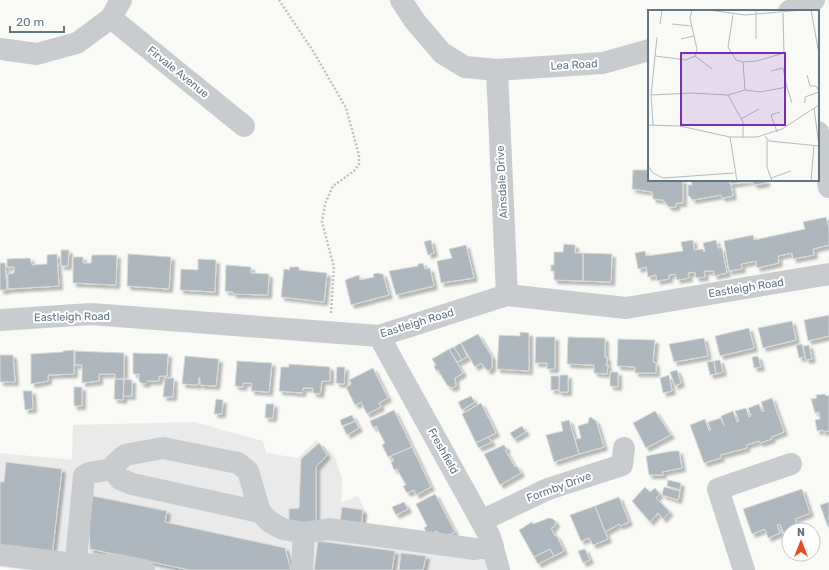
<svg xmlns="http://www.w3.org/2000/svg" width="829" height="570" viewBox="0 0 829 570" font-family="Rubik,sans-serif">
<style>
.built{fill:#e9eae9}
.building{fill:#aeb7bd;stroke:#dadad8;filter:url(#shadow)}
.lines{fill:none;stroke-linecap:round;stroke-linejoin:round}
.path{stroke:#bfc2c4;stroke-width:2.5;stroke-dasharray:2 2;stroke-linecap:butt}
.minor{stroke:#c8cccf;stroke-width:22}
.labels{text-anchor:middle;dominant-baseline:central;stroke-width:4;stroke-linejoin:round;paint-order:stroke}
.street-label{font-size:11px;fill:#617583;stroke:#fff}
.inset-road{fill:none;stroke:#b3bcc1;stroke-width:1}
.view{fill:#7b2cbf;fill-opacity:0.15;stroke:#7b2cbf;stroke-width:2}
.inset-edge{fill:none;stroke:#617583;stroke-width:2}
</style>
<defs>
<filter id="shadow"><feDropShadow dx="3.5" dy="3.5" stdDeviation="1" flood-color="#0004"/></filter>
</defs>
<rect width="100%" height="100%" fill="#f9f9f6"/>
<!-- built -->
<path class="built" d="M194 422 263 441 266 453 298 458 316 440 334 455 342 478 341 503 358 496 368 516 365 529 464 543 477 538 485 559 487 570H25L0 567V453L72 460 73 425Z"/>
<!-- building -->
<path class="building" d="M633 170H649V180H683V203H676V207H669L663 200 653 199 652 192 632 189Z
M691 180H730L733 196 722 198 721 195 693 200 688 195V185H692Z
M730 180H766V183L755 185 751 181 730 184Z
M826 217 829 228V245L813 249 814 255 793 259 792 253 778 256 779 263 757 268 756 261 741 264 742 269 729 271 724 241 753 235 754 240 805 229 803 222Z
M431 240 434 253 428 255 424 242Z
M693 240 694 250 703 249 704 252 705 251 703 243 716 240 718 248H722L727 273 714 276V271H704L705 277 696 278 695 272 688 273 689 278 677 280 675 274 669 275V279L657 281 656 275 648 277 646 267 638 269 635 253 645 251 646 256 683 251 681 242Z
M564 244 575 245V253H583V281L554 280V271H551V265H554V252H563Z
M466 245 474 278 441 283 437 261 452 258 449 249Z
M61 250H69L68 266H61Z
M583 253 612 254 611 282 583 281Z
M57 254 59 286 8 289V274L14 273V267H7V259L30 258 32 265 47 264V255Z
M128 254 171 257 169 289 127 286Z
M92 255H117L116 285 73 283V257H83V263H91Z
M198 259 216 260 215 292 180 290 181 269 198 270Z
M0 263H5L7 290H0Z
M423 263 425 269 430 268 434 286 396 295 389 271 418 266V264Z
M226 265 251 267V273L269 274 268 295 233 294V292L225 291Z
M290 267H299V270L327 273 324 302 281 297 284 269 289 270Z
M377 273 383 274 389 295 351 305 345 280 359 275 360 280 374 277 373 274Z
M829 315V336L808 341 804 320Z
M792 321 796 340 763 348 758 328Z
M749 328 754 348 720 356 715 336Z
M520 332 529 333V371L497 369 499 335 520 336Z
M478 334 492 357V368L488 371 481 363 475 367 461 343Z
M536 337H555V369H547V363H535Z
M568 337 605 338V357H607V364L605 365H608L607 374 594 373V365L567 364Z
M704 338 708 356 674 362 669 344Z
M618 339 655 340 653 362 656 363V373H635V367L617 366Z
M461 343 467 357 462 360 454 347Z
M802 344 805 357 799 358 796 345Z
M809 345 812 359 806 360 803 346Z
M454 347 462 360 457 362 449 349Z
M449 349 463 373 455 378 456 386 452 388 447 385 438 370 436 371 434 366 436 365 432 359Z
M74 350V374L48 375V381L31 384V354L63 352V351Z
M75 351 124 353V379H115V374H99V381L82 383V365H75Z
M133 353 168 354 167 376H159V381H148L145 384 141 383 139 381V374H133Z
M0 355H13L15 382H0Z
M185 356 219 359 216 386 200 385V378H199L198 385 182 384Z
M758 356 761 367 754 368 752 357Z
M720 360 723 372 716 374 714 361Z
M237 361 272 363 269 392 251 391 252 383H243V387L235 386Z
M714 361 716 374 710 375 707 362Z
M289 364 330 367V381H322L320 394 313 393V388H303L302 393 279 391 281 367H289Z
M337 367H345L344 384 336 383Z
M373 368 388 398 379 403 381 407 367 414 361 402 355 405 346 387 351 384 349 380Z
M677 370 681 383 675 386 670 372Z
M610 372H618V387L610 386Z
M560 375H568V392H559Z
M669 375 672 391 663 393 660 378Z
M551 376H559V390H551Z
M165 378H174L173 397H163Z
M115 379H124L123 400 114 399Z
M124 379 132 380V396H123Z
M74 387H82V406H74Z
M23 391H32L33 409 25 410Z
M825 394 826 396 829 395V431L823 432V430L817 431 815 420 820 419 819 412 815 413 811 399 817 398 816 395Z
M471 396 475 402 462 410 458 402Z
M772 398 784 432 771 437 772 439 760 443 759 441 746 445 747 448 720 455 721 458 704 463 690 425 705 419 709 431 711 430 708 422 721 418 724 426 721 416 733 411 737 422 739 421 735 411 746 408 749 417 751 416 748 408 759 404 762 412 764 411 761 402Z
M216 399 223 400 222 414H214Z
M481 403 496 433 476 443 462 414Z
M266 404H274L273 418H265Z
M394 410 412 447 388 457 382 445 385 443 376 426 373 428 370 421Z
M655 411 671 435 646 448 633 423Z
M352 415 355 421 342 426 340 420Z
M591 417 596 421 604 447 579 454 575 439 581 438 578 426 588 423 589 418Z
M569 420 579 454 554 462 546 435 563 431 561 422Z
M355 421 359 428 347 435 343 427Z
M522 426 526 432 514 439 510 433Z
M488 437 492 442 479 448 476 443Z
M319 443 327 455 316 467V525L289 524V509L299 508 301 459Z
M504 445 507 449 505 450 515 467 517 466 521 473 500 485 484 454Z
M412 447 431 487 416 495 414 490 407 493 403 486 406 485 397 469 394 470 391 462 394 461 391 456Z
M672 451H679L682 468 662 472 663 475H649L646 456Z
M6 462 62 469 52 556 0 550V482H4Z
M668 480 681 483 680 490 667 486Z
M645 487 650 492 655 488 660 494 656 498 670 512 663 519 658 513 650 522 632 501Z
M664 487 680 491 678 500 662 495Z
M802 489 810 513 795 519 798 527 783 532 780 524 777 525 780 533 768 538 765 529 752 534 743 509Z
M435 494 455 532 441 539 437 531 428 535 424 528 427 526 416 504Z
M88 495 167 511 165 522 285 548 291 570H190L90 549Z
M619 497 629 522 620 526 619 524 605 532 595 506Z
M404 502 408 509 396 515 392 507Z
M829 502V527H828L820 505Z
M595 506 608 539 593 545 589 538 581 541 570 515Z
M342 507 363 510 361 526 340 523Z
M549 518 553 519 556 522 554 527 551 528 555 536H557L564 551 554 556 550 549 534 557 519 530 532 522 533 524Z
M318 541 395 551 392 570H314Z
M550 549 554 556 538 564 534 557Z
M585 549 590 560 583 563 578 551Z
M401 553 426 556 423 570H399Z"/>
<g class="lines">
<!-- path -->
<path class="path" d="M279 0 313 51 346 108 359 155V164L354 171 333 186 325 204 322 222 334 267 331 313"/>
<!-- minor -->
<path class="minor" d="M401 0 414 20 442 53 465 67 497 70 603 63 649 50
M789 11 814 0
M111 18 244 126
M0 49 37 54 77 43 111 18 121 0
M497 70 507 295
M818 132 829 187
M0 320 91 314 379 336 507 295 626 308 829 274
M379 336 490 537 499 570
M260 512 132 484 120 479 112 469 115 464 125 455 163 448 238 463 248 471 260 512 270 522 283 529 304 533 329 529 475 549 493 546
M481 521 548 489 622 465 624 448
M0 555 75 564 119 565 144 570
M75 570 84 476 89 473 112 469
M302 570 304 533
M744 570 718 489 791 464"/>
</g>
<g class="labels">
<!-- street labels -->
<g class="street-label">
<text transform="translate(574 65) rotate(-3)">Lea Road</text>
<text transform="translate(178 72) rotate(39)">Firvale Avenue</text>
<text transform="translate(502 182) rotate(-93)">Ainsdale Drive</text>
<text transform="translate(746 288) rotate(-9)">Eastleigh Road</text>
<text transform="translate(72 317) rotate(-1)">Eastleigh Road</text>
<text transform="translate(417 323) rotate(-17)">Eastleigh Road</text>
<text transform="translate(443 451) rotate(61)">Freshfield</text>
<text transform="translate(559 487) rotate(-20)">Formby Drive</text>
</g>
</g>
<!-- overview -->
<g transform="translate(648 10)">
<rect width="171" height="171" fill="#f9f9f6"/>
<path class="inset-road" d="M61 0 97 5 154 0M108 0V29M163 0 171 44M85 5 80 37 88 50 95 52 109 51 136 43 135 3M12 14 14 0M24 14 43 16M33 29 46 26M7 46 38 50 47 46 49 39 42 8 44 0M47 46 64 59M95 52 97 80M159 65 162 76H168L171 81M139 77 144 93M3 85 44 83 80 85 97 80 112 82 139 77 135 58 123 61M80 85 95 112V128M157 93V87L171 82M166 98 171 136M93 109 111 99M0 115 32 116 82 127H109L134 119 171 95M5 115 3 85 9 27M129 122 123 105 132 102M117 126 121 131 171 136M82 127 89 171M119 130V157L124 171M0 156 5 163 15 168 86 163M123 168 143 161M163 171 166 135"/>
<path class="view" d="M33 43H137V115H33Z"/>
<rect width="171" height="171" class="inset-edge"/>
</g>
<!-- north arrow -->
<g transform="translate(801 542)"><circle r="19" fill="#ffffff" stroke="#c0c8cd"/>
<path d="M0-3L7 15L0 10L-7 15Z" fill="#f1471d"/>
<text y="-6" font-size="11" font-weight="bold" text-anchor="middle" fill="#617583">N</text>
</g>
<!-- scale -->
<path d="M10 26v6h54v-6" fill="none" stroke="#617583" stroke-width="2"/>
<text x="16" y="26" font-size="12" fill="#617583" stroke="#ffffff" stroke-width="3" paint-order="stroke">20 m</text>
</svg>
